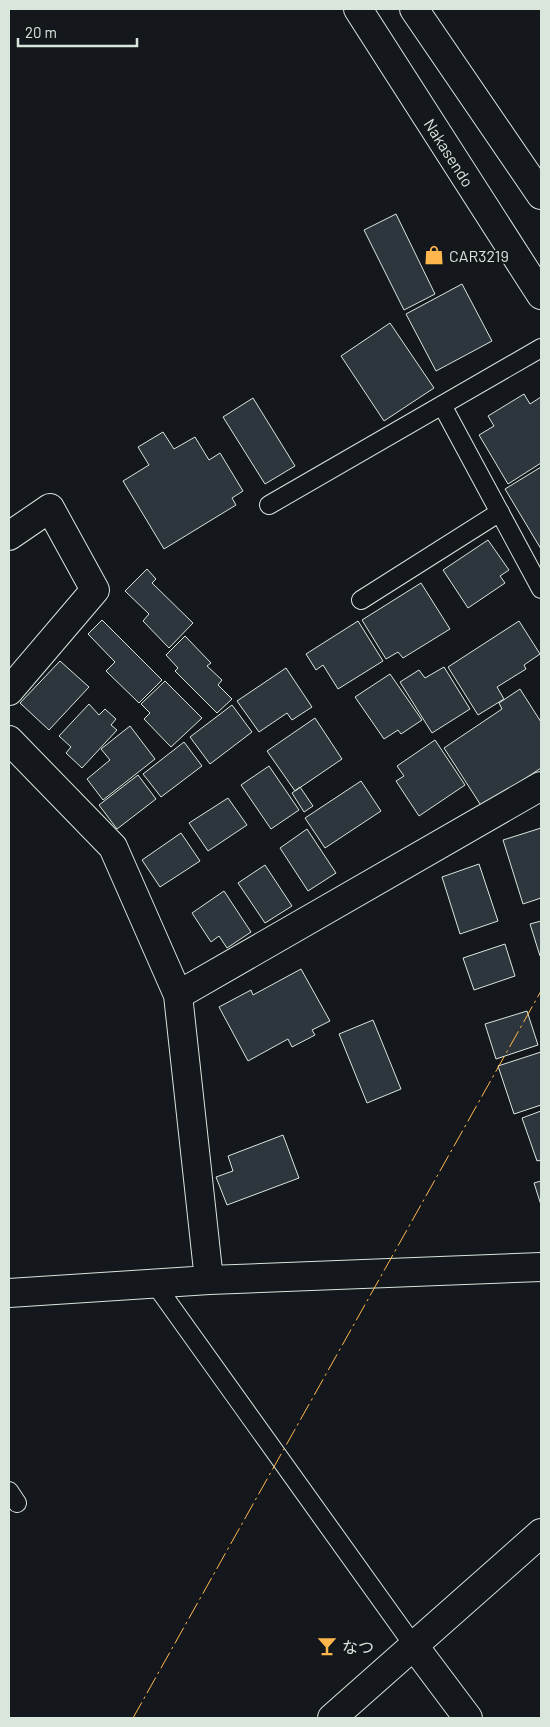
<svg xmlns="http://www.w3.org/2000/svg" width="550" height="1727" viewBox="0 0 550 1727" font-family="Barlow,'Noto Sans JP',sans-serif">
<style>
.building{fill:#2c363c;stroke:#d8e6dc}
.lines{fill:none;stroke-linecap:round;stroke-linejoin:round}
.service-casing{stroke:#d8e6dc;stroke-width:20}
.minor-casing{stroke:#d8e6dc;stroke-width:30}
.trunk-casing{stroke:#d8e6dc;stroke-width:30}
.service{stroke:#14181c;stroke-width:18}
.minor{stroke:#14181c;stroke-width:28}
.trunk{stroke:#14181c;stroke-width:28}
.power{stroke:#ffb74d;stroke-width:1;stroke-dasharray:18 4 2.5 4;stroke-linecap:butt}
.labels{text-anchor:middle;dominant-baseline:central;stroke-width:4;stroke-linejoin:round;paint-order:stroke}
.street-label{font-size:16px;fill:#d8e6dc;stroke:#14181c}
.poi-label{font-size:16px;fill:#d8e6dc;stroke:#14181c;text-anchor:start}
</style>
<rect width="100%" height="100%" fill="#14181c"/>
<!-- building -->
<path class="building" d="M396 214 435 294 404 310 364 230Z
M462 284 492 341 436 371 406 314Z
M390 323 434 388 384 421 341 356Z
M524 394 530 404 541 397V463L508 484 479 435 494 426 488 416Z
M253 398 295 466 265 484 223 417Z
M163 432 174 449 195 437 209 460 220 453 243 491 232 498 236 505 164 549 123 481 149 465 138 447Z
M541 467V549L505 489Z
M488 540 509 570 500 576 505 583 468 608 443 570Z
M147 569 156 579 152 583 193 623 169 648 143 621 149 614 125 591Z
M421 583 450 629 403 658 398 652 386 659 362 620Z
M102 620 162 680 139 703 106 671 115 662 88 634Z
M358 621 383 661 338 689 323 665 316 670 306 654Z
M519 621 540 654 524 665 526 669 497 687 504 699 478 715 448 667Z
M185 636 211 663 207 666 222 680 218 685 232 699 217 713 175 671 178 668 166 655Z
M60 661 89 687 49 730 20 703Z
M444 667 470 709 432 733 400 682 419 670 425 678Z
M286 668 312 707 292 720 287 713 259 732 237 701Z
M390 674 422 720 401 734 398 730 384 739 355 697Z
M165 681 202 718 171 747 144 719 150 713 141 704Z
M520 689 541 722V768L482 807 444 748 502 709 499 703Z
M89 704 99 715 105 709 116 719 111 725 117 730 82 768 66 753 71 747 59 736Z
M232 705 252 732 210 764 190 737Z
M315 718 342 759 295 791 267 751Z
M130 726 155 759 103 800 87 779 110 760 101 749Z
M435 740 465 785 419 816 396 781 404 776 397 766Z
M184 742 202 766 161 797 143 774Z
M269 766 299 810 271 829 241 785Z
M138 775 156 799 117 829 99 805Z
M361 781 381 811 325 848 305 818Z
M300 787 313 806 304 812 292 793Z
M228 798 247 825 208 851 189 823Z
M541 828V898L523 904 503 840Z
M307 829 336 873 308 891 280 848Z
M181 833 200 861 160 887 142 860Z
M479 864 498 921 460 934 442 877Z
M265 865 292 906 265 923 238 883Z
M224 891 251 932 227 948 219 936 211 942 192 913Z
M541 921V956H540L530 924Z
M505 944 515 976 474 990 463 958Z
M301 969 330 1021 312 1030 315 1035 292 1047 288 1039 248 1061 219 1007 251 990 253 995Z
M527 1011 538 1045 496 1059 485 1024Z
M373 1020 401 1089 367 1103 339 1034Z
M541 1052V1105L514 1114 498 1066Z
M541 1111V1160L537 1161 522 1118Z
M283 1135 299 1178 227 1205 216 1177 233 1171 228 1156Z
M541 1181V1205L534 1183Z"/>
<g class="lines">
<defs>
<path id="service" d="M442 405 541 589
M269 505 541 348
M361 600 500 512
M155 1284 414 1646
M9 1491 17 1503"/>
<path id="minor" d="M9 536 50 508 95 590 9 691
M9 740 113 847 178 995 209 1280
M178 995 541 786
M9 1293 209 1280 541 1267
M414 1646 468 1718
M332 1718 541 1533"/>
<g id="trunk">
<path id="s1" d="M358 9 541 295"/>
<path d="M414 9 541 195"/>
</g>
</defs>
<!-- service casing -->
<use href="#service" class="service-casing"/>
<!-- minor casing -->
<use href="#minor" class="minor-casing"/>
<!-- trunk casing -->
<use href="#trunk" class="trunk-casing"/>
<!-- service -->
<use href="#service" class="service"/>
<!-- minor -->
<use href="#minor" class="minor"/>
<!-- trunk -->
<use href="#trunk" class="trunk"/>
<!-- power -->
<path class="power" d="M133 1718 541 991"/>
</g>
<!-- icons -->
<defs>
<symbol id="shop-bare" viewBox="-9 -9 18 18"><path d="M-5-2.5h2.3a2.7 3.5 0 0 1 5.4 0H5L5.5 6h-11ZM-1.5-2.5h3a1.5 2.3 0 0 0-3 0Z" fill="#ffb74d" stroke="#14181c" stroke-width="2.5" paint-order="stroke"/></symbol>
<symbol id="bar-bare" viewBox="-9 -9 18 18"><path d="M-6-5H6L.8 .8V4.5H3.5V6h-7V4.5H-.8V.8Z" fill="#ffb74d" stroke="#14181c" stroke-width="2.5" paint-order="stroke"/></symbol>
</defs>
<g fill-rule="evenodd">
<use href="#shop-bare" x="420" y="241" width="28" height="28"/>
<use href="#bar-bare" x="313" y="1632" width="28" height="28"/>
</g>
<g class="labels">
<!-- street labels -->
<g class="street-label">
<text stroke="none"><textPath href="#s1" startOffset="170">Nakasendo</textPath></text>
</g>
<!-- poi labels -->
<g class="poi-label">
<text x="449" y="255">CAR3219</text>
<text x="342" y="1646">なつ</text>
</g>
</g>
<!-- border -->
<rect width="550" height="1727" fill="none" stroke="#d8e6dc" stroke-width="20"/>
<!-- scale -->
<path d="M18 38v8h119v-8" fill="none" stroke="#d8e6dc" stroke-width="2.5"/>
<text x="25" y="38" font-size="15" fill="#d8e6dc" stroke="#14181c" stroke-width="4" paint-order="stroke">20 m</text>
</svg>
